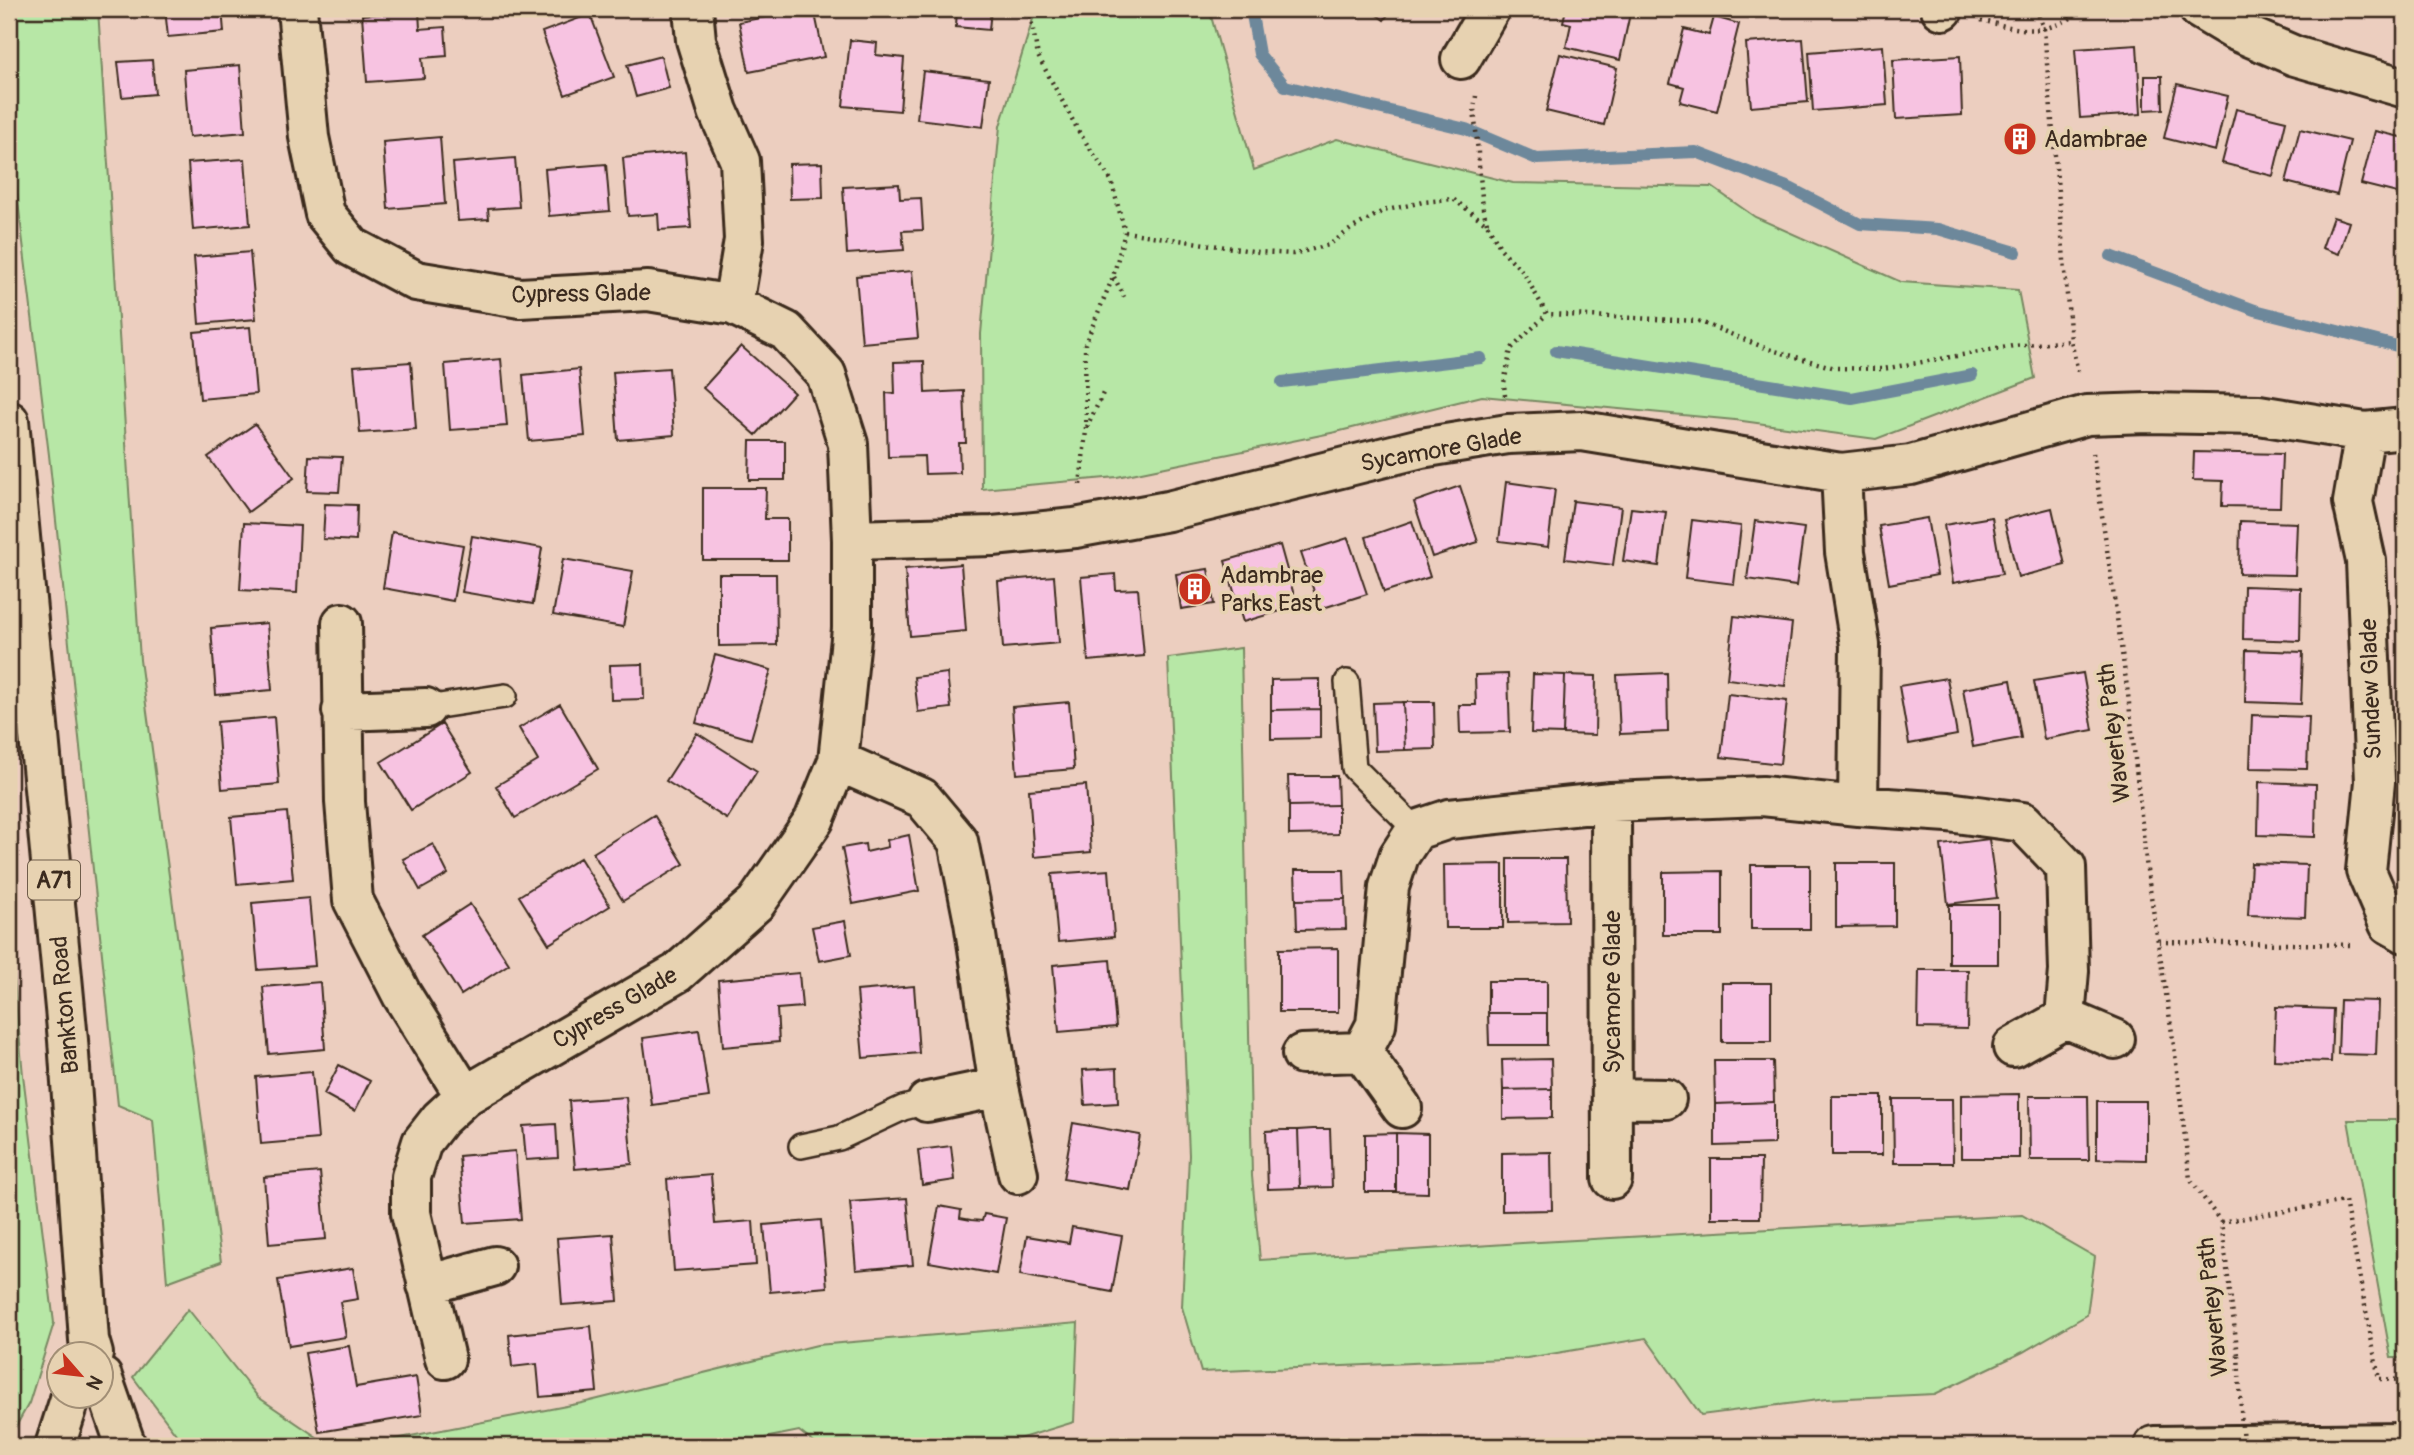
<svg xmlns="http://www.w3.org/2000/svg" width="2414" height="1455" viewBox="0 0 2414 1455" font-family="Pangolin,sans-serif">
<style>
.green{fill:#b7e7a6;stroke:#798862;stroke-width:2}
.lines{fill:none;stroke-linecap:round;stroke-linejoin:round}
.stream{stroke:#6d889b;stroke-width:12}
.building{fill:#f7c3e1;stroke:#3b2a1e;stroke-width:2}
.lane-casing{stroke:#3b2a1e;stroke-width:28}
.street-casing{stroke:#3b2a1e;stroke-width:44}
.secondary-casing{stroke:#3b2a1e;stroke-width:44}
.primary-casing{stroke:#3b2a1e;stroke-width:44}
.path{stroke:#3b2a1e;stroke-width:4.5;stroke-dasharray:2 5;stroke-linecap:butt}
.lane{stroke:#e7d2b1;stroke-width:23}
.street{stroke:#e7d2b1;stroke-width:38}
.secondary{stroke:#e7d2b1;stroke-width:38}
.primary{stroke:#e7d2b1;stroke-width:38}
.path-bridge{stroke:#3b2a1e;stroke-width:4.5;stroke-dasharray:2 5;stroke-linecap:butt}
.labels{text-anchor:middle;dominant-baseline:central;stroke-width:7;stroke-linejoin:round;paint-order:stroke}
.shield{fill:#e7d2b1;stroke:#6f5c4a;stroke-width:2}
.shield-label{font-size:23px;font-weight:bold;fill:#3b2a1e}
.poi-label{font-size:24px;fill:#3b2a1e;stroke:#e7d2b1;text-anchor:start}
.street-label{font-size:24px;fill:#3b2a1e;stroke:#e7d2b1}
</style>
<rect width="100%" height="100%" fill="#eccebf"/>
<filter id="ink" filterUnits="userSpaceOnUse"><feTurbulence type="fractalNoise" baseFrequency=".0143" numOctaves="2"/><feDisplacementMap in="SourceGraphic" scale="14" xChannelSelector="R" yChannelSelector="G"/><feConvolveMatrix kernelMatrix="1 2 1 2 8 2 1 2 1" color-interpolation-filters="sRGB"/></filter>
<g filter="url(#ink)">
<!-- green -->
<path class="green" d="M9 9H98L140 660 221 1262 167 1282 153 1120 118 1105 49 455 9 128Z
M1036 9H1209L1254 170 1337 139 1513 183 1712 187 1755 217 1901 282 2018 290 2035 378 1876 439 1735 420 1482 396 1336 432 1117 477 982 489 981 334 1000 126Z
M1241 648 1252 1176 1260 1260 1522 1243 2022 1215 2095 1257 2087 1315 2023 1352 1935 1394 1826 1399 1701 1415 1646 1338 1527 1358 1201 1372 1182 1307 1189 1155 1168 658Z
M9 926 23 1075 54 1323 29 1403 9 1439Z
M2348 1120H2405V1358H2391Z
M188 1309 258 1397 330 1446H185L133 1377Z
M1078 1323 1074 1422 996 1446H818L799 1431 725 1446H359L582 1403 817 1345Z"/>
<g class="lines">
<!-- stream -->
<path class="stream" d="M1251 9 1259 54 1285 86 1466 129 1537 159 1696 152 1790 188 1860 224 1938 229 2016 252
M2111 256 2255 310 2405 348
M1556 351 1852 398 1972 375
M1282 382 1481 358"/>
</g>
<!-- building -->
<path class="building" d="M165 9H222L224 32 168 37Z
M785 9H814L824 57 749 72 739 22 786 13Z
M957 9H991L989 30 956 27Z
M1369 9H1392L1384 20Z
M1566 9H1631L1620 60 1566 47 1571 24 1563 22Z
M419 11 420 29 445 27 447 56 422 58 424 78 367 82 362 15Z
M590 14 614 77 565 95 542 32Z
M1714 17 1739 24 1717 111 1680 102 1684 87 1670 83 1684 29 1709 35Z
M1803 39 1808 102 1751 107 1746 43Z
M850 40 877 43 876 55 904 58 900 111 843 106Z
M2137 45 2141 114 2080 118 2075 49Z
M1883 46 1887 105 1813 111 1809 52Z
M1560 54 1617 68 1604 125 1546 111Z
M661 56 669 88 636 97 627 65Z
M1960 56 1962 115 1896 119 1893 60Z
M152 60 155 94 122 97 118 62Z
M240 65 245 132 189 137 184 70Z
M923 71 989 79 983 127 917 119Z
M2145 76H2162L2163 109 2145 110Z
M2177 84 2228 96 2215 151 2164 138Z
M2236 109 2286 121 2273 176 2222 163Z
M2300 129 2350 141 2337 195 2286 182Z
M2029 130V147L2013 148 2012 131Z
M2375 131 2405 138V195L2361 184Z
M440 137 445 204 388 209 383 142Z
M685 152 691 228 659 230 658 214 628 216 623 158Z
M515 158 519 207 488 209 489 219 458 221 453 163Z
M245 159 250 225 193 230 188 163Z
M822 163 823 198 790 199 789 164Z
M606 164 610 211 549 216 545 169Z
M899 184 900 199 921 198 923 230 902 231 904 250 847 254 843 187Z
M2333 217 2349 222 2339 254 2322 248Z
M250 252 256 319 199 324 194 257Z
M912 271 918 338 862 343 856 276Z
M250 327 256 394 200 399 194 332Z
M741 346 794 393 756 435 703 388Z
M501 359 507 426 450 430 445 364Z
M924 361 925 393 964 391 966 443H959L960 473 925 474 924 456 888 457 886 393 895 394 894 362Z
M411 362 416 429 360 433 354 366Z
M669 368 674 435 618 440 613 372Z
M579 369 585 436 529 441 523 375Z
M255 424 294 478 248 512 208 457Z
M750 441H785V480H749Z
M2194 452 2282 454 2280 507 2222 506 2223 481 2193 480Z
M309 456 342 457 339 492 307 491Z
M1506 482 1555 489 1548 547 1499 541Z
M1460 486 1478 542 1432 557 1414 502Z
M703 488H766L765 519H788V560H703Z
M1573 501 1621 507 1613 565 1565 559Z
M325 504 357 505 356 541 323 539Z
M1631 508 1666 512 1659 566 1623 561Z
M2052 508 2065 565 2018 577 2004 520Z
M1992 517 2002 574 1953 583 1944 525Z
M1927 518 1937 575 1889 584 1879 526Z
M1692 520 1741 526 1734 584 1685 578Z
M1412 521 1430 577 1384 592 1366 537Z
M1755 521 1804 528 1796 586 1747 579Z
M2240 521 2297 523 2295 575 2239 574Z
M244 523 300 526 297 593 240 590Z
M392 532 463 545 453 601 383 588Z
M472 536 542 548 533 604 462 592Z
M1348 538 1367 594 1320 609 1301 553Z
M1280 545 1297 606 1243 622 1225 561Z
M563 559 633 571 623 627 553 615Z
M961 564 966 631 910 636 905 569Z
M1208 569 1214 604 1181 609 1176 574Z
M719 574H776L777 645 719 646Z
M1115 574 1116 590 1138 589 1144 656 1088 661 1081 577Z
M1054 576 1059 643 1003 648 998 581Z
M2244 586 2301 588 2300 641 2243 639Z
M1734 616 1792 623 1785 686 1727 679Z
M267 623 272 690 216 695 211 628Z
M2246 650 2303 652 2301 704 2245 702Z
M715 655 771 670 751 739 696 723Z
M643 664 644 699 611 700 610 665Z
M947 673 951 708 918 712 914 677Z
M1667 673 1668 732 1620 734 1617 675Z
M2083 673 2093 730 2044 739 2034 681Z
M1508 674 1510 732 1460 733 1459 705H1476L1475 675Z
M1533 674 1565 675 1563 734 1531 733Z
M1565 675 1596 676 1595 735 1563 734Z
M1947 678 1957 735 1909 744 1899 686Z
M1320 679V709L1271 710V680Z
M2011 680 2021 738 1973 747 1963 689Z
M1728 694 1787 701 1780 764 1721 757Z
M1069 702 1074 769 1017 774 1012 707Z
M1403 702 1405 750 1375 751 1373 703Z
M1403 702H1434L1435 749 1405 750Z
M560 704 598 769 515 818 496 786 538 761 519 728Z
M1320 709V738L1271 739V710Z
M2252 715 2309 717 2307 769 2250 768Z
M274 717 279 784 222 789 217 722Z
M442 724 472 772 411 810 381 762Z
M697 733 757 771 727 819 666 781Z
M1288 776H1337L1338 805 1289 806Z
M2259 782 2316 784 2315 837 2258 835Z
M1086 785 1091 852 1034 857 1029 790Z
M1338 805V834L1289 835V806Z
M287 812 293 879 237 884 231 817Z
M654 815 684 864 623 901 593 853Z
M909 835 919 891 853 904 842 848 865 844 866 852 888 847 887 840Z
M1989 839 1997 898 1948 904 1941 845Z
M433 844 448 874 420 890 403 859Z
M580 858 610 906 549 944 519 896Z
M1508 859H1566L1567 922 1508 923Z
M1836 863H1895V926L1836 927Z
M2251 863 2307 865 2305 917 2248 915Z
M1503 864V928H1445L1444 865Z
M1751 865H1810V929H1751Z
M1109 870 1114 937 1058 942 1052 874Z
M1295 870H1344L1345 899 1296 900Z
M1722 871V935H1663V872Z
M309 898 315 966 258 970 252 903Z
M1345 899 1346 929 1297 930 1296 900Z
M470 904 509 964 461 995 422 935Z
M1949 905H1998V964H1949Z
M845 921 851 955 819 961 812 927Z
M1338 948V1012H1279V949Z
M1110 960 1116 1027 1059 1032 1053 965Z
M1919 970H1968L1967 1029 1918 1028Z
M799 973 802 1007 777 1009 779 1042 723 1047 718 980Z
M1488 981H1547V1013H1488Z
M320 982 325 1049 269 1054 263 987Z
M1722 983H1771V1042H1722Z
M914 986 919 1053 863 1058 857 991Z
M2340 1000 2378 1001 2376 1055 2338 1054Z
M2404 1002H2405V1055H2402Z
M2276 1007 2333 1009 2331 1062 2274 1060Z
M1488 1013H1547V1045H1489Z
M699 1030 709 1097 652 1105 643 1038Z
M1551 1059 1552 1089 1503 1090 1502 1060Z
M1714 1061H1773L1774 1102 1715 1104Z
M339 1065 370 1081 355 1111 324 1094Z
M1117 1068 1118 1103 1085 1105 1083 1070Z
M312 1072 318 1139 261 1144 256 1077Z
M1552 1089V1118L1503 1119V1090Z
M2019 1094V1158H1961V1095Z
M1832 1096H1882V1155H1832Z
M2029 1096H2088L2089 1160H2030Z
M626 1097 632 1164 575 1169 569 1101Z
M1893 1099H1952L1953 1163H1894Z
M2097 1101H2146V1160L2097 1159Z
M1774 1102V1144L1715 1146V1104Z
M1073 1123 1140 1135 1130 1190 1063 1179Z
M556 1124 558 1158 526 1160 523 1126Z
M1313 1129H1330L1332 1187 1300 1188 1298 1130Z
M1282 1130H1298L1300 1188 1268 1189 1266 1131Z
M1396 1133V1192H1365V1134Z
M1396 1133 1428 1134V1193L1396 1192Z
M951 1146 955 1180 922 1185 918 1150Z
M515 1151 521 1219 465 1223 459 1156Z
M1551 1152 1552 1210 1502 1211V1153Z
M1711 1159H1761L1760 1218H1711Z
M320 1172 326 1239 269 1244 264 1177Z
M711 1175 715 1224 753 1221 756 1265 674 1271 667 1179Z
M907 1198 913 1265 856 1270 850 1202Z
M939 1206 961 1210 960 1218 971 1220 982 1221 984 1214 1006 1218 996 1274 929 1262Z
M821 1220 827 1287 770 1292 764 1225Z
M1072 1227 1122 1236 1112 1292 1020 1275 1027 1236 1069 1243Z
M613 1234 618 1301 562 1305 557 1238Z
M353 1268 358 1299 340 1302 346 1337 289 1346 278 1280Z
M591 1326 597 1392 540 1397 537 1364 512 1367 509 1335Z
M349 1346 356 1387 416 1377 422 1415 319 1432 305 1353Z"/>
<g class="lines">
<defs>
<path id="lane" d="M1347 682 1354 768 1416 830
M426 708 505 696
M801 1146 839 1138 903 1108 927 1102"/>
<path id="street" d="M297 9 309 137 325 214 352 247 416 281 520 298 648 291 733 305 786 331 826 374 848 444 852 540
M693 9 696 40 718 111 740 161 744 240 733 305
M1941 9 1943 10
M2199 9 2234 30 2295 56 2405 88
M1461 59 1490 9
M2365 432 2353 502 2366 561 2375 782 2366 871 2389 924 2405 933
M1841 473 1845 552 1860 645 1858 806
M342 623 345 802 353 900 402 995 465 1096
M342 711 426 708
M838 761 922 798 958 841 974 922 999 1087 1018 1174
M1611 802 1612 1179
M2013 1047 2065 1018
M1362 1052 1402 1108
M1302 1054 1362 1052 1376 1025 1389 887 1399 856 1416 830 1449 819 1611 802 1762 796 1858 806 1948 812 2023 822 2066 867 2069 971 2065 1018 2115 1039
M1613 1098 1666 1099
M927 1102 999 1087
M427 1285 495 1266
M445 1359 411 1213V1177L422 1142 440 1119 465 1096 677 973 756 903 814 820 838 761 852 629V540L993 536 1075 528 1168 511 1421 448 1508 434 1582 431 1841 473 1911 465 2087 415 2148 413 2259 415 2365 432 2405 428"/>
<path id="secondary" d="M2154 1446 2405 1443"/>
<path id="primary" d="M9 421 68 1040 89 1340 93 1354
M102 1377 126 1446
M55 1446 71 1396"/>
</defs>
<!-- lane casing -->
<use href="#lane" class="lane-casing"/>
<!-- street casing -->
<use href="#street" class="street-casing"/>
<!-- secondary casing -->
<use href="#secondary" class="secondary-casing"/>
<!-- primary casing -->
<use href="#primary" class="primary-casing"/>
<!-- path -->
<path class="path" d="M1029 9 1038 56 1079 132 1111 180 1125 232 1113 277 1085 344 1086 431 1080 485
M2036 9 2044 29 2071 341 2079 376
M1981 20C2027 32 2044 37 2085 9
M1476 96 1474 108 1483 209 1487 223
M1125 232 1259 252 1293 254 1329 245 1351 229 1383 211 1423 202 1453 199 1487 224 1501 249 1523 272 1547 314 1698 321 1768 349 1835 368 1883 369 2013 346 2071 341
M1114 277 1124 297
M1505 396 1504 383 1511 349 1547 314
M1087 427 1105 389
M2093 453 2128 694 2147 870 2174 1046 2190 1179 2221 1222 2238 1355
M2159 942 2354 945
M2221 1222 2345 1201 2379 1379 2405 1380"/>
<!-- lane -->
<use href="#lane" class="lane"/>
<!-- street -->
<use href="#street" class="street"/>
<!-- secondary -->
<use href="#secondary" class="secondary"/>
<!-- primary -->
<use href="#primary" class="primary"/>
<!-- path-bridge -->
<path class="path-bridge" d="M2238 1355 2243 1446"/>
</g>
</g>
<!-- icons -->
<defs>
<symbol id="building-disc" viewBox="-11 -11 22 22"><circle r="9.5" fill="#c8321e" stroke="#e7d2b1"/><path d="M-4-6H4V6H1V3H-1V6H-4ZM-2.5-4.3h1.7v1.8h-1.7ZM.8-4.3h1.7v1.8H.8ZM-2.5-1h1.7V.8h-1.7ZM.8-1h1.7V.8H.8Z" fill="#fff"/></symbol>
</defs>
<g fill-rule="evenodd">
<use href="#building-disc" x="2001" y="120" width="38" height="38"/>
<use href="#building-disc" x="1176" y="570" width="38" height="38"/>
</g>
<g class="labels">
<!-- shield labels -->
<rect class="shield" x="28" y="860.5" width="52" height="39" rx="5"/>
<g class="shield-label">
<text x="54" y="880">A71</text>
</g>
<!-- poi labels -->
<g class="poi-label">
<text x="2044" y="139">Adambrae</text>
<text x="1220" y="575">Adambrae<tspan x="1220" dy="28">Parks East</tspan></text>
</g>
<!-- street labels -->
<g class="street-label">
<text transform="translate(581 294) rotate(-1)">Cypress Glade</text>
<text transform="translate(1441 450) rotate(-10)">Sycamore Glade</text>
<text transform="translate(2371 689) rotate(-92)">Sundew Glade</text>
<text transform="translate(2114 733) rotate(-97)">Waverley Path</text>
<text transform="translate(1612 992) rotate(-90)">Sycamore Glade</text>
<text transform="translate(65 1005) rotate(-95)">Bankton Road</text>
<text transform="translate(615 1008) rotate(-30)">Cypress Glade</text>
<text transform="translate(2213 1307) rotate(-96)">Waverley Path</text>
</g>
</g>
<!-- margin -->
<rect width="2414" height="1455" fill="none" stroke="#e7d2b1" stroke-width="35"/>
<rect x="18" y="18" width="2379" height="1420" fill="none" stroke="#3b2a1e" stroke-width="2.5" filter="url(#ink)"/>
<!-- north arrow -->
<g transform="translate(80 1375) rotate(118)"><circle r="33" fill="#e7d2b1" stroke="#a28f76" stroke-width="2"/>
<path d="M0-5L12 26L0 18L-12 26Z" fill="#c8321e"/>
<text y="-10" font-size="19" font-weight="bold" text-anchor="middle" fill="#3b2a1e">N</text>
</g>
</svg>
